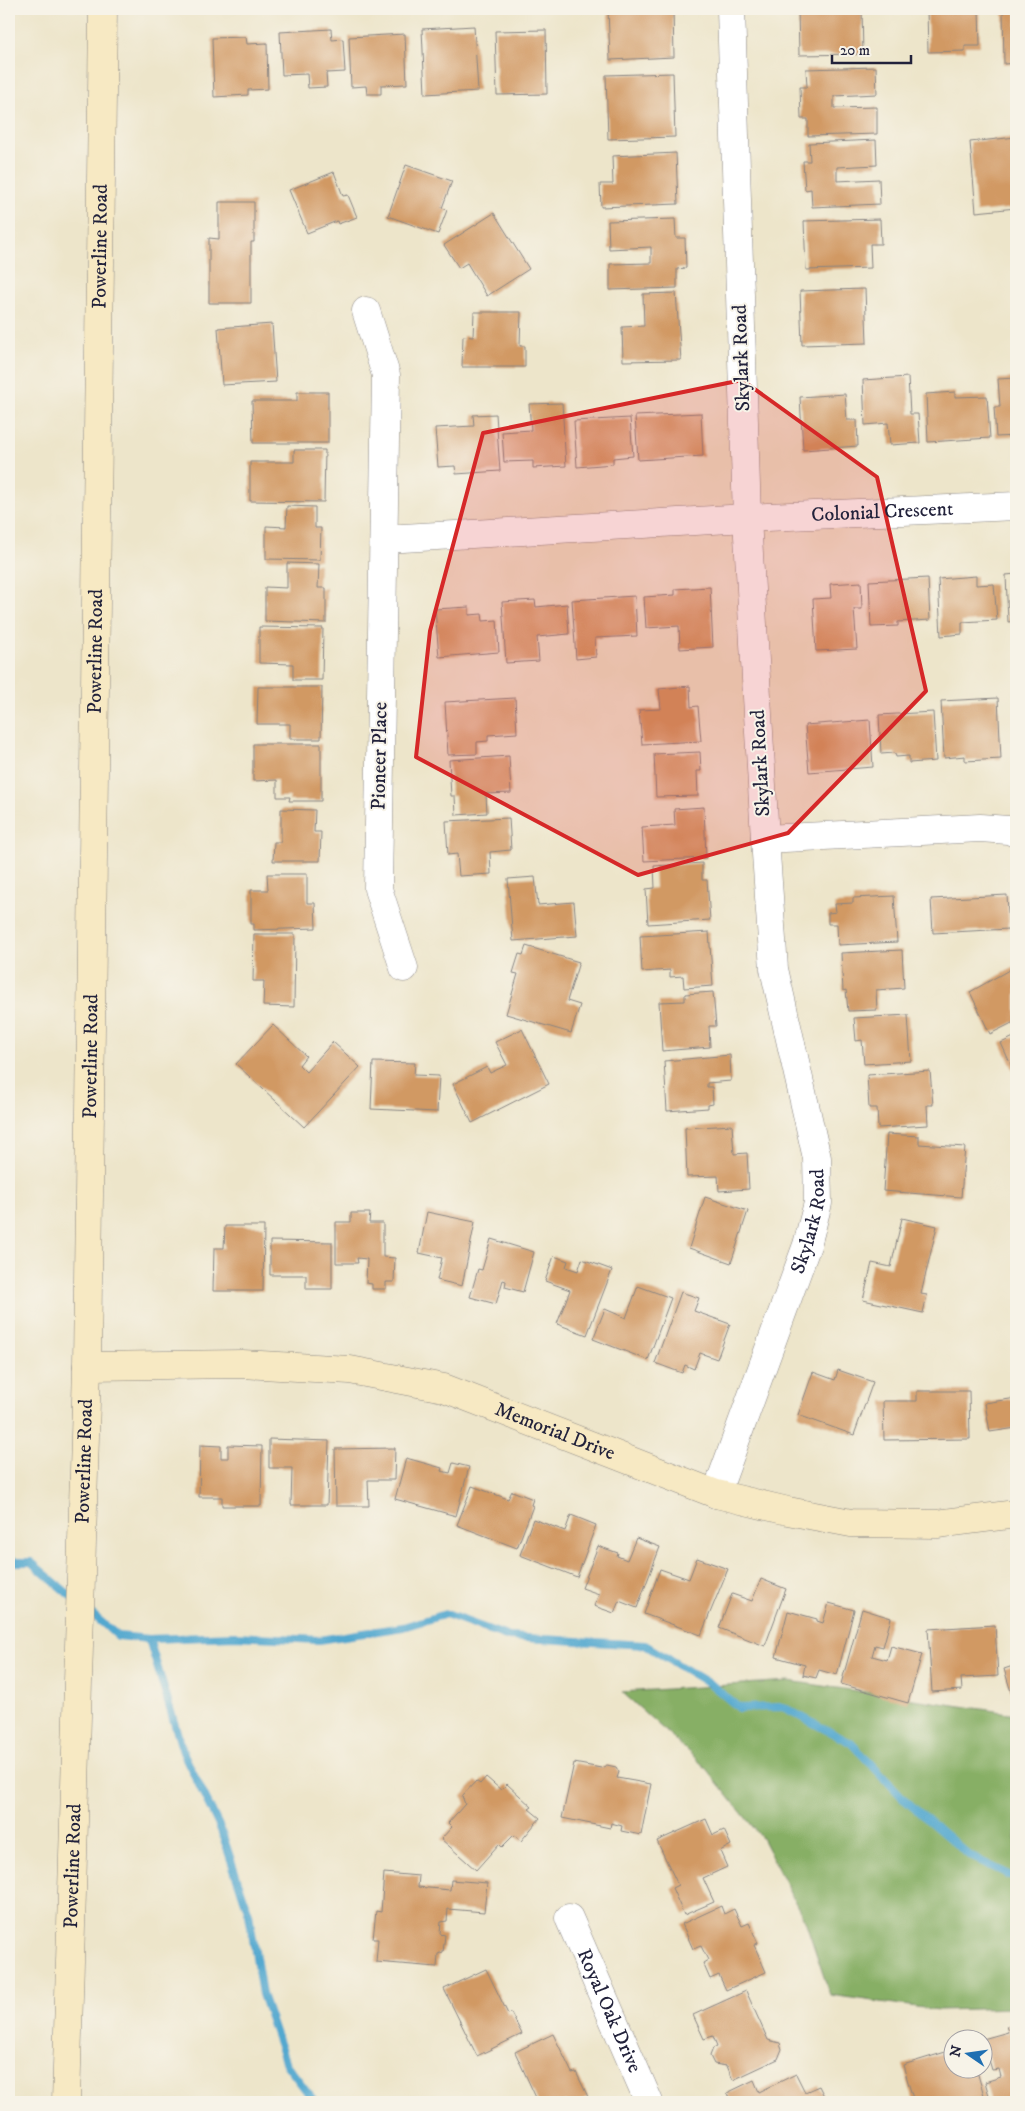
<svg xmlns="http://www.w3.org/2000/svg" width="1025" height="2111" viewBox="0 0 1025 2111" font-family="'IM FELL DW Pica',serif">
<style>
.forest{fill:#87af65;stroke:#546850}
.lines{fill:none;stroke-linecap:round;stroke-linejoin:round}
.stream{stroke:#53a8cf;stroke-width:8}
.building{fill:#d19963}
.street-casing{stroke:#888482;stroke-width:29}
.secondary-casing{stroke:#888482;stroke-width:29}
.street{stroke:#fff;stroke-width:28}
.secondary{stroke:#f7e9c3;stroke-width:28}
.marked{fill:#d62828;fill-opacity:0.2;stroke:#d62828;stroke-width:4;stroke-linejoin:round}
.labels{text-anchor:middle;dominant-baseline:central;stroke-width:4;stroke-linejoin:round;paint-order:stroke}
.street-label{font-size:20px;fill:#22223b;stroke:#f7f3e8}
</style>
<rect width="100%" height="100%" fill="#f7f3e8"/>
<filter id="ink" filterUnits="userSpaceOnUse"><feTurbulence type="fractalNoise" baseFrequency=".02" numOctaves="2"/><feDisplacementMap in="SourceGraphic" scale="10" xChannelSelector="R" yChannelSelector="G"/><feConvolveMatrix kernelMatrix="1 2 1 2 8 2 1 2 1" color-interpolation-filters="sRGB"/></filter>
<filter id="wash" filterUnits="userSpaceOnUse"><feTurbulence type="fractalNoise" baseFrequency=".0096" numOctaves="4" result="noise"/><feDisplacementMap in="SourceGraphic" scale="20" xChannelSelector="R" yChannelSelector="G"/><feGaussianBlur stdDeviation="1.12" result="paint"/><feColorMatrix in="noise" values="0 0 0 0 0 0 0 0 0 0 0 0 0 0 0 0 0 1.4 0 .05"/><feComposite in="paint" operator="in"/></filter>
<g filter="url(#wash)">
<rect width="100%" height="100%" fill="#ede5ca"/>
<!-- forest -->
<path class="forest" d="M789 1681 1016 1714V2008L938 2010 830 1995 806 1923 762 1838 704 1766 622 1692Z"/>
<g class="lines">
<!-- stream -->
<path class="stream" d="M9 1556 15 1562H31L73 1598
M86 1609 118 1636 149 1639 235 1636 319 1640 403 1627 446 1614 509 1637 645 1645 712 1685 739 1708 783 1707 851 1743 906 1801 970 1856 1016 1878
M149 1639 183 1752 221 1830 249 1914 262 1994 286 2064 315 2102"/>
</g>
<g id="blocks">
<!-- building -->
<path class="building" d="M608 9H673L674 57 610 60Z
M798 9H862L863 54 799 55Z
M927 9H979L980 46H965V51L928 52Z
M1003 9H1016V63L1004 64Z
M474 26 478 91 425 94 422 29Z
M331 29 332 40 343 39 345 72 326 73 327 87 308 88 307 74 282 75 280 32Z
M546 30 547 94 497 95 495 31Z
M405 34 407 84 381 85V94H367L366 86 351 87 349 37Z
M246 37 247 44 267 43 268 89 248 90V95L214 97 212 38Z
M876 67 877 94 834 96V108L877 107V134L808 136V119H801L800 87H807L806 69Z
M673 73 675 137 608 139 606 75Z
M1016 137V208L976 212 970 142Z
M876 140 877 165 837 167V181L879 179 880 204 812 207 811 189 805 190 803 161H810L809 143Z
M676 153 678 204 601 207 600 184H613L612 156Z
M406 165 452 181 442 208 447 210 438 234 388 216Z
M334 172 343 196 348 195 357 217 338 224 337 221 307 233 289 190Z
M219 202H254V242H251V303H209V238L219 239Z
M494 213 529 269 487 296 467 263 459 268 444 245Z
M675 219 676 238H685L686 268 677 269V288L610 290V264L651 263V247L609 249 608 221Z
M880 219 881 244H870L871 268 806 270 804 221Z
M865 289 867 343 802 345 800 291Z
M676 293 681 360 623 361 622 327 644 326 643 294Z
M474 312H521L520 346H525V367H462L463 336 473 337Z
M272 324 276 382 222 385 218 328Z
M908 377 910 414H918L920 443 890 445 888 423 865 425 863 380Z
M1016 378V436L996 437 994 407H1000L998 379Z
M297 392H328V443H253L252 401H297Z
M955 392V397L987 396 990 438 928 442 926 394Z
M845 394 847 420H857L858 446 803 450 800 397Z
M562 403 566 466 533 468V461L504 462 502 432 531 430 529 404Z
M701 413 703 456 638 460 635 416Z
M496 414 500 471 456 474 455 466 438 467 435 428 474 426 473 415Z
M630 418 633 456 613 458V464L577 467 574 421Z
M294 450H325L324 502 250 501V462H294Z
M287 506 315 507V528H321L320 560 266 559V526L286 527Z
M287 563 319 564 318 588H326V623L265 621V587L287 588Z
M1016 574V621L1008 622 1006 575Z
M976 576V585L994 584 997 620 962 622V634L941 636 938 579Z
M928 578 930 620 898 622V626L871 627 869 581Z
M861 582 862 609H854L857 649 816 651 813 599 831 598 830 584Z
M710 587 713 647 680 649 679 626 646 628 644 597 675 595V589Z
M635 596 637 636 595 638 596 657 576 659 572 600Z
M535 600 536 607 567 604 569 634 537 637 539 661 506 663 502 602Z
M469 607V615L482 614 483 621 497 620 499 652 439 657 435 609Z
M259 627 323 628 322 680H293V664L259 663Z
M690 686 691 707 698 706 701 741 642 744 639 710 661 709 659 689Z
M258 687H322L321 739H290V724H257Z
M515 698 517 733 488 735V741L477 742V754L448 755 445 702Z
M998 698 1001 759 965 761V756L944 758 941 701Z
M933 712 936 761 909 763V756L896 757 895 753 881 754 879 715Z
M870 720 873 767 809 772 805 725Z
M253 744H321V801H289L290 797H277V780L253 781Z
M700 752 701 771H697L698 796 656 797 654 754Z
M509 756 511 793 486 794 487 813 456 815 455 796H451L449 760Z
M704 807 706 858 644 861 642 827 675 825 674 809Z
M281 809 315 810 314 832H321L320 861H273L274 842H281Z
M509 818 511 850 490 852 491 874 459 876 457 854 448 855 446 821Z
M702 863V880H707L710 920 648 924 646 889 655 888 654 866Z
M267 874H307V903H315L316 928 254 930V924H251V890H268Z
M535 877 538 905 574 902 577 936 513 941 508 879Z
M1007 895 1009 929 933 933 931 899Z
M894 896 897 942 838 945 837 924H828V913L836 912 835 904 853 903V898Z
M709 932 713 986 684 988 683 976 670 977V970L642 972 640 936Z
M254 934H295L294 1007 263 1006 264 981H253Z
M526 946 579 962 567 1001 580 1005 571 1033 506 1014 518 974 513 973 519 954 523 955Z
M902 950 904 988 876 990 877 1010 848 1011 846 990 843 991 841 953Z
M1016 966V1021L990 1034 970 992Z
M713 992 716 1026H709L710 1047 662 1051 659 1002 685 1001V994Z
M908 1015 911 1061 864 1064 862 1040 856 1041 854 1018Z
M273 1025 306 1056 299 1065 306 1072 333 1042 360 1067 304 1127 236 1064Z
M522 1029 549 1084 472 1123 453 1084 487 1067 490 1073 507 1065 495 1042Z
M1016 1036V1076L1001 1043Z
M730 1055 731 1081 707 1083V1087H712L713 1104 708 1105V1108L667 1111 664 1061Z
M373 1062 415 1063 414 1075 439 1076 437 1112 371 1109Z
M930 1071 933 1105H927L928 1125 878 1128 877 1108H869L867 1075Z
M732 1125 734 1154 747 1153 749 1189 719 1191 718 1176 687 1177 685 1128Z
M887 1134 919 1136V1144L965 1147 961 1197 883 1191Z
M705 1197 748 1211 731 1263 689 1248Z
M427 1212 475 1222 462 1286 437 1280 442 1258 419 1253Z
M351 1213H370L369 1223H383V1257L395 1258 394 1282H386V1289H372V1284L366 1283 367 1259 357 1258 358 1263H336V1222H351Z
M902 1218 937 1226 921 1294 927 1295 923 1313 863 1300 872 1263 891 1267Z
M225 1226H264L263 1291H213L214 1248H224Z
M491 1239 534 1252 523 1292 505 1287 506 1281 503 1280 496 1304 470 1297 478 1269 482 1270Z
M270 1241 332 1242V1289H306V1275H270Z
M554 1256 568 1261 566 1267 578 1271 582 1259 612 1270 587 1335 557 1324 570 1290 545 1281Z
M638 1286 671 1298 648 1360 593 1339 605 1309 626 1318Z
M681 1292 699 1298 694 1311 730 1324 717 1359 700 1353 694 1369 685 1365 682 1373 655 1363Z
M838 1370 873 1382 854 1435 798 1415 813 1372 835 1380Z
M917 1391H969L970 1439 884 1440 883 1401H917Z
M1016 1398V1428L990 1432 985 1403Z
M269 1439 329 1441 327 1505H291L292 1468H269Z
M200 1445 221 1446V1458H228V1445L262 1446 261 1506H222V1497H199Z
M395 1448 394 1480H368L369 1506H336L335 1449Z
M406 1458 442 1468 441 1471 450 1473 453 1463 469 1467 456 1516 395 1499Z
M472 1486 508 1499 512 1491 533 1499 531 1505 533 1506 517 1548 457 1525Z
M571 1515 596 1525 577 1577 520 1555 533 1519 565 1531Z
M636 1538 660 1547 637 1608 619 1601 614 1613 594 1606 599 1594 582 1588 598 1546 618 1553 617 1556 627 1560Z
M697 1558 728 1569 701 1635 644 1614 660 1569 689 1579Z
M761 1579 786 1589 765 1646 719 1628 732 1594 752 1601Z
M829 1603 854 1610 837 1675 819 1670 816 1678 803 1675 805 1665 776 1657 788 1611 817 1619V1621L823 1623Z
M862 1609 891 1618 883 1647 875 1645 872 1656 887 1660 891 1646 922 1654 908 1703 841 1684Z
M995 1625 998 1676 961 1678 962 1690 932 1692 928 1629Z
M1016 1665V1708L1004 1669Z
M574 1763 601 1768 607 1765 616 1767 619 1772 617 1778 651 1784 641 1835 621 1831 622 1826 611 1823 610 1828 562 1818Z
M486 1777 501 1790 507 1784 532 1807 529 1809 540 1818 521 1841 514 1835 502 1847 499 1844 476 1870 441 1839 452 1827 448 1823 465 1804 462 1796 476 1781 480 1784Z
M706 1819 713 1835 724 1830 731 1845 720 1851 727 1867 703 1878 714 1902 684 1915 672 1888 678 1885 657 1841Z
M384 1873 419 1876 418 1887 450 1890 451 1880 487 1883 484 1912 448 1909 447 1921 441 1922 440 1934 445 1935 443 1952 438 1954 437 1967 376 1962 378 1939H373L376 1911 381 1912Z
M721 1906 724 1914 734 1909 742 1926 749 1923 758 1943 754 1945 766 1972 726 1990 719 1975 710 1979 703 1963 708 1960 701 1946 693 1949 682 1924Z
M486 1969 508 2014 511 2013 522 2034 477 2056 444 1989Z
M746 1991 768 2040 780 2043 782 2049 778 2059 733 2080 727 2066 714 2064 710 2056 713 2048 717 2046 713 2036 704 2039 693 2015Z
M1016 2023V2102H991L985 2082 1001 2077 999 2069 992 2070 983 2039 1008 2032 1006 2026Z
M553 2034 572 2073 576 2072 588 2097 577 2102H538L515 2052Z
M952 2050V2068H976L986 2102H914L903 2065Z
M796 2074 805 2092 819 2086 827 2102H731L727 2093 754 2080 759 2092Z"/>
</g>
</g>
<g filter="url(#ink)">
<use href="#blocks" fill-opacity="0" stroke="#888482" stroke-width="1"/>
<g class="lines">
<defs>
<g id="street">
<path d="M366 311 386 375 378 889 404 968"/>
<path id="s1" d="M385 539 747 518 1016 506"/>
<path d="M765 839 980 828 1008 830 1016 833"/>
<path id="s2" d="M716 1494 807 1245 818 1203 817 1158 774 969 765 839 747 518 731 9"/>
<path id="s3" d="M569 1918 649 2102"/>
</g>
<g id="secondary">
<path id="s4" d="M87 1366 242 1364 350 1370 444 1388 716 1494 788 1511 851 1523 937 1524 1016 1514"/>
<path id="s5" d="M66 2102 87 1366 103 9"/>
</g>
</defs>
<!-- street casing -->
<use href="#street" class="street-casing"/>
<!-- secondary casing -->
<use href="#secondary" class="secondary-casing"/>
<!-- street -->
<use href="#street" class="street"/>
<!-- secondary -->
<use href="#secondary" class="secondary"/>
</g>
</g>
<!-- marked area -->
<path class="marked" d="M742 380 877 477 926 691 788 833 638 875 416 757 430 631 483 433Z"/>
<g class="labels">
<!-- street labels -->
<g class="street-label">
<text stroke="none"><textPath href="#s5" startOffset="1856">Powerline Road</textPath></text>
<text transform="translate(742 358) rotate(-92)">Skylark Road</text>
<text stroke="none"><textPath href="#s1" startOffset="498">Colonial Crescent</textPath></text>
<text stroke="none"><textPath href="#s5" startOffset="1451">Powerline Road</textPath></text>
<text transform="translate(380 756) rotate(-89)">Pioneer Place</text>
<text transform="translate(761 763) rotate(-93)">Skylark Road</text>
<text stroke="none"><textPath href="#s5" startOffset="1046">Powerline Road</textPath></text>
<text stroke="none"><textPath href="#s2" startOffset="289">Skylark Road</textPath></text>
<text stroke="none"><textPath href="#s4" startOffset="478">Memorial Drive</textPath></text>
<text stroke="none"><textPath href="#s5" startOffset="641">Powerline Road</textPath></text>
<text stroke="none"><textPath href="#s5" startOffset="236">Powerline Road</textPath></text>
<text stroke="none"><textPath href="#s3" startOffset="101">Royal Oak Drive</textPath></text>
</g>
</g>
<!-- margin -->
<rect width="1025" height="2111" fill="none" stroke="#f7f3e8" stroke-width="30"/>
<!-- north arrow -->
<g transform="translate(968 2054) rotate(283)"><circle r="24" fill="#f7f3e8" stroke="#a29fa3"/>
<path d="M0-4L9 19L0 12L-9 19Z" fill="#1f6fb2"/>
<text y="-8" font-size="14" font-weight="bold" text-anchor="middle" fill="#22223b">N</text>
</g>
<!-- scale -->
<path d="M832 55v8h79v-8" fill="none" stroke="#22223b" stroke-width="2.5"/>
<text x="840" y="55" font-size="15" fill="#22223b" stroke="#f7f3e8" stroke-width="4" paint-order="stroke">20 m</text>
</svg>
